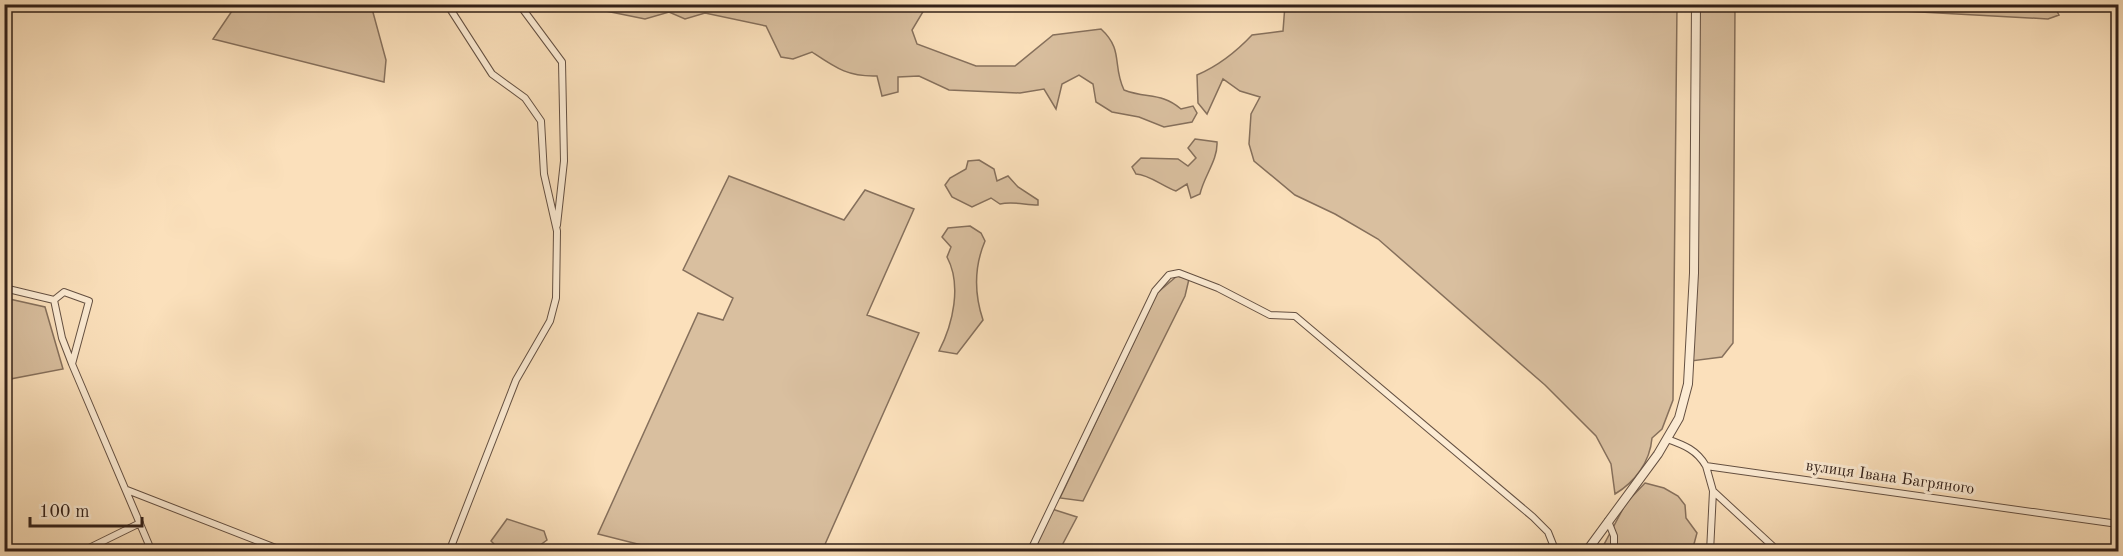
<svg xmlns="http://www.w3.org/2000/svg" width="2123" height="556" viewBox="0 0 2123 556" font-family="'Old Standard TT',serif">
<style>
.green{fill:#d9bf9f;stroke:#86705c;stroke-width:1.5}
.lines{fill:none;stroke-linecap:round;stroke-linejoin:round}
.minor-casing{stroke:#645042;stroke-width:8}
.tertiary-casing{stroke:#645042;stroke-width:10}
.minor{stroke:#fcebd3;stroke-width:6}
.tertiary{stroke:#fcebd3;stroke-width:8}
.labels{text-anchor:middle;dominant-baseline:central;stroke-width:6;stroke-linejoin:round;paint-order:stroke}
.street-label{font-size:16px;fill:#322019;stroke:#fcebd3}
</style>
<rect width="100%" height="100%" fill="#fbe0bb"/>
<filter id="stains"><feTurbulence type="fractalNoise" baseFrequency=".00333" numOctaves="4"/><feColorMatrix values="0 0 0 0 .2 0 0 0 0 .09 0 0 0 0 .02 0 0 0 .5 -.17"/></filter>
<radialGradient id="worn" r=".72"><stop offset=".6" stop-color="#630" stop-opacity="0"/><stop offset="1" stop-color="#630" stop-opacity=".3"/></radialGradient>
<!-- green -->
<path class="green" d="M2033 4 2054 6 2059 15 2048 19 1793 5Z
M236 5H371L386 60 384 82 213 39Z
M589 5H927L912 30 917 44 976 66H1015L1053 35 1101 29C1124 50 1112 65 1124 90 1147 99 1161 92 1181 109L1193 106 1197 113 1192 122 1164 127 1139 117 1112 112 1096 102 1093 84 1079 75 1062 84 1056 109 1044 89 1020 93 949 90 919 76 898 77V92L882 96 877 76C848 77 836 68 812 52L793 59 781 57 766 26 705 13 685 19 669 12 645 19 596 9Z
M1285 5H1677L1673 400 1662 429 1652 438C1650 462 1635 482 1615 494L1611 464 1596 436 1545 385 1378 239 1335 214 1295 195 1254 161 1249 144 1251 114 1260 97 1240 91 1223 79 1207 114 1198 103 1197 75C1218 66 1236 52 1252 35L1283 31Z
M1696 5H1735L1733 343 1722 357 1691 361Z
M1195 139 1217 142C1218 160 1204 176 1200 194L1191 198 1187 184 1176 191C1162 186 1150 175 1136 174L1132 167 1141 158 1178 159 1188 166 1196 158 1188 148Z
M979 160 994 169 997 181 1008 176 1018 187 1038 200V205C1025 205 1013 201 1000 204L991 198 972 207 952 197 945 185 950 178 966 169 968 161Z
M729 176 844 220 865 190 914 209 867 315 919 333 822 551H665L598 534 698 313 723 320 733 298 683 270Z
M970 226 981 233 985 241C974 267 974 293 983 320L957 354 939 351C953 324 962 285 947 257L951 247 942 237 948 228Z
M1177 276 1189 279 1185 296 1083 501 1060 498 1157 293Z
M5 298 45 307 63 369 5 380Z
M1645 483 1664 488 1678 496 1685 505 1686 518 1697 533 1694 544 1698 551 1600 552 1626 503Z
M1052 509 1077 517 1059 551 1030 552Z
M507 519 544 531 547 540 532 551 499 549 491 541Z"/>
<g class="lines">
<defs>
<path id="minor" d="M447 4 492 74 525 98 541 121 544 174 557 231 556 298 550 321 516 380 449 552
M519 4 562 62 564 161 557 225
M4 288 54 300
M72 364 62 338 54 300 64 292 89 301 72 364 152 552
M1667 439C1684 445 1697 450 1706 466L2118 524
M1706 466 1713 491 1779 552
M127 490 286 552
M1608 521 1614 536V552
M88 552 87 549 140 523
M1030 552 1155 291 1169 275 1179 273 1218 288 1270 315 1295 316 1533 517 1548 532 1556 552
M1710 552 1713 491"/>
<path id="tertiary" d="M1586 552 1658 454 1679 418 1688 384 1694 273 1696 4"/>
</defs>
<!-- minor casing -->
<use href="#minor" class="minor-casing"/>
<!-- tertiary casing -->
<use href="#tertiary" class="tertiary-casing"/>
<!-- minor -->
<use href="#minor" class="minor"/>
<!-- tertiary -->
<use href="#tertiary" class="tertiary"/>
</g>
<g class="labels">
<!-- street labels -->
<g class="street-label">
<text transform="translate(1890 478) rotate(8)">вулиця Івана Багряного</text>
</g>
</g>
<!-- margin -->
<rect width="2123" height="556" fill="none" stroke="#fbe0bb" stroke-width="24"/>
<rect x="6" y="6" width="2111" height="544" fill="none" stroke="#322019" stroke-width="3"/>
<rect x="12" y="12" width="2099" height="532" fill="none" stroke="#322019" stroke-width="1.5"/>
<!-- scale -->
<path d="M30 517v9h112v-9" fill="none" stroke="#322019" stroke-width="3"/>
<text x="39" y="517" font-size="18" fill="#322019" stroke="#fcebd3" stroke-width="4.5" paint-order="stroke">100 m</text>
<rect width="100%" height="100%" filter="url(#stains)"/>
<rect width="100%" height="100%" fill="url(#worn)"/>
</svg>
